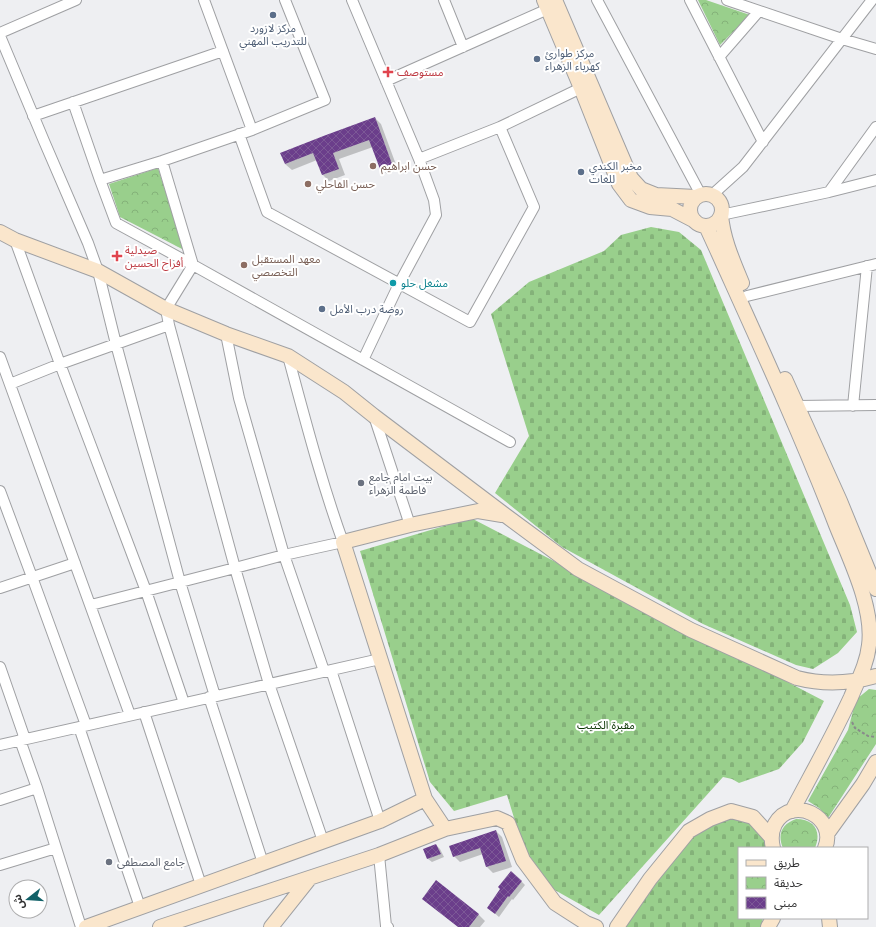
<svg xmlns="http://www.w3.org/2000/svg" width="876" height="927" viewBox="0 0 876 927" font-family="Inter,'Noto Sans Arabic',sans-serif">
<style>
.cemetery{fill:url(#cemetery-stones)}
.park{fill:url(#park-crowns)}
.shadow{fill:#0003}
.building{fill:url(#building-cross-hatch)}
.lines{fill:none;stroke-linecap:round;stroke-linejoin:round}
.street-casing{stroke:#9fa0a3;stroke-width:12}
.secondary-casing{stroke:#9fa0a3;stroke-width:16}
.path{stroke:#898a8b;stroke-width:2;stroke-dasharray:3 2;stroke-linecap:butt}
.street{stroke:#fff;stroke-width:10}
.secondary{stroke:#fae6cc;stroke-width:14}
.service-dot{fill:#5c6f8a;stroke:#fff;stroke-width:1.5}
.health-dot{fill:#e0444e;stroke:#fff;stroke-width:1.5}
.education-dot{fill:#8d6e63;stroke:#fff;stroke-width:1.5}
.culture-dot{fill:#0f9aa8;stroke:#fff;stroke-width:1.5}
.worship-dot{fill:#6b7280;stroke:#fff;stroke-width:1.5}
.labels{text-anchor:middle;dominant-baseline:central;stroke-width:4;stroke-linejoin:round;paint-order:stroke}
.service-label{font-size:11px;fill:#4e5e75;stroke:#fff;text-anchor:start}
.health-label{font-size:11px;fill:#be3a42;stroke:#fff;text-anchor:start}
.education-label{font-size:11px;fill:#785e54;stroke:#fff;text-anchor:start}
.culture-label{font-size:11px;fill:#0d838f;stroke:#fff;text-anchor:start}
.worship-label{font-size:11px;fill:#5b616d;stroke:#fff;text-anchor:start}
.park-label{font-size:11px;fill:#093400;stroke:#fff}
</style>
<defs>
<pattern id="cemetery-stones" width="16" height="16" patternUnits="userSpaceOnUse"><rect width="16" height="16" fill="#99cf8c"/><path d="M2 7V4a2 2 0 0 1 4 0v3zM10 15v-3a2 2 0 0 1 4 0v3z" fill="#84b279"/></pattern>
<pattern id="park-crowns" width="20" height="18" patternUnits="userSpaceOnUse"><rect width="20" height="18" fill="#99cf8c"/><path d="M2 6a3 3 0 1 1 6 0M12 15a3 3 0 1 1 6 0" fill="none" stroke="#84b279"/></pattern>
<pattern id="building-cross-hatch" width="8" height="8" patternUnits="userSpaceOnUse"><rect width="8" height="8" fill="#6b3e8b"/><path d="M0 0l8 8M0 8l8-8" fill="none" stroke="#7c5896"/></pattern>
</defs>
<rect width="100%" height="100%" fill="#eeeff2"/>
<!-- cemetery -->
<path class="cemetery" d="M651 227 679 232 701 250 850 605 857 632 838 653 813 669 796 665 703 624 562 547 495 493 529 436 491 314 529 282 604 251 621 235Z
M471 518 824 701 803 742 779 769 739 783 732 779 723 777 599 915 553 889 523 847 507 795 454 811 430 782 360 551Z
M753 817 773 848H739V918H763L761 927H617L650 879 710 819Z"/>
<!-- park -->
<path class="park" d="M698 0H706L750 15 720 45Z
M158 168 184 250 120 217 109 184Z
M869 689 876 690V744L828 818 819 808 808 801 848 730 854 707 858 698Z
M796 819C814 819 822 831 815 848H783C777 834 782 824 796 819Z"/>
<!-- shadow -->
<path class="shadow" d="M375 118 381 124 398 170 387 174 381 168 373 147 339 159 345 175 329 181 323 175 317 160 292 170 285 164Z
M496 831 502 837 512 867 493 873 487 867 483 854 460 862 454 856Z
M436 845 440 849 444 857 432 862 428 859Z
M521 881 525 885 513 900 512 899 499 917 492 911Z
M436 882 479 915 485 921 480 927H458Z"/>
<!-- building -->
<path class="building" d="M375 117 392 164 380 169 369 140 333 153 339 169 322 175 313 153 285 164 280 153 326 135Z
M496 830 506 861 486 867 480 848 453 857 449 846Z
M436 844 441 854 427 859 423 849Z
M511 871 522 881 509 897 508 896 495 914 487 908 500 889 498 887Z
M436 880 479 914 469 927H458L422 899Z"/>
<g class="lines">
<defs>
<path id="street" d="M204 0 252 130
M352 0 419 159 434 200 436 215 399 284 363 360
M444 0 463 47
M597 0 701 195
M690 0 763 142
M727 0 842 39 876 49
M0 33 76 0
M0 36 44 141 88 243 98 271 116 344 180 582 215 696
M719 57 759 11
M386 81 548 9
M73 102 100 180 116 223 193 265 510 442
M33 116 223 51
M239 134 267 212 470 322 534 207 500 127
M419 159 500 127 581 88
M162 161 193 265 166 309 169 325 235 568 269 684 323 841
M100 180 162 161 252 130 325 100 285 0
M829 192 876 127
M712 195 743 167 872 0
M721 215 829 192 876 180
M15 240 60 364 146 591 184 703
M747 296 876 264
M226 334 239 398 284 555 324 671
M0 357 130 715
M10 384 60 364 169 325
M797 406 876 405
M853 406 867 266
M374 416 410 525
M0 491 32 577 86 725
M0 588 75 563
M91 605 235 568 284 555 343 542C321 481 305 419 288 356
M0 667 25 739
M331 670 380 821
M209 697 263 863
M144 712 201 885
M79 727 140 907
M20 740 37 788 81 927
M0 745 380 659
M0 800 37 788
M379 855 386 926 388 927
M0 865 56 848"/>
<path id="secondary" d="M544 0 581 88 619 184 631 200 650 207 672 209 695 221
M555 0 631 178 641 189 656 195 696 197
M690 210a16 16 0 1 1 32 0a16 16 0 1 1-32 0Z
M721 215C723 239 733 261 742 283
M706 226 717 250C758 341 800 432 836 525 850 560 874 608 869 645 867 664 858 680 851 697 833 736 812 773 792 811
M0 232 15 240 98 271 166 309 226 334 288 356 344 392 374 416 505 515 578 569 691 630 797 678C824 685 849 684 876 676
M785 379 840 501 876 589
M502 515 478 511 410 525 343 542 425 799 445 829 497 818 508 823 523 860 555 903 586 923 596 927
M827 834 863 784 876 762
M773 848C771 840 771 832 775 824 792 794 838 817 825 848
M829 918 830 927
M86 927 380 821 425 799
M160 927 379 855 445 829
M271 927 310 878
M617 927 650 879 689 831 710 819 731 811 753 817 771 837
M768 927 773 918"/>
</defs>
<!-- street casing -->
<use href="#street" class="street-casing"/>
<!-- secondary casing -->
<use href="#secondary" class="secondary-casing"/>
<!-- path -->
<path class="path" d="M852 722 855 728 868 736 876 737"/>
<!-- street -->
<use href="#street" class="street"/>
<!-- secondary -->
<use href="#secondary" class="secondary"/>
</g>
<!-- markers -->
<g class="service-dot">
<circle cx="273" cy="15" r="4"/>
<circle cx="537" cy="59" r="4"/>
<circle cx="581" cy="172" r="4"/>
<circle cx="322" cy="309" r="4"/>
</g>
<g class="health-dot">
<path d="M386 66h4v4h4v4h-4v4h-4v-4h-4v-4h4z"/>
<path d="M115 250h4v4h4v4h-4v4h-4v-4h-4v-4h4z"/>
</g>
<g class="education-dot">
<circle cx="373" cy="166" r="4"/>
<circle cx="308" cy="184" r="4"/>
<circle cx="244" cy="265" r="4"/>
</g>
<circle class="culture-dot" cx="393" cy="283" r="4"/>
<g class="worship-dot">
<circle cx="361" cy="483" r="4"/>
<circle cx="109" cy="862" r="4"/>
</g>
<g class="labels">
<!-- service labels -->
<g class="service-label">
<text x="273" y="28" text-anchor="middle">مركز لازورد<tspan x="273" dy="13">للتدريب المهني</tspan></text>
<text x="545" y="53">مركز طوارئ<tspan x="545" dy="13">كهرباء الزهراء</tspan></text>
<text x="589" y="166">مخبر الكندي<tspan x="589" dy="13">للغات</tspan></text>
<text x="330" y="309">روضة درب الأمل</text>
</g>
<!-- health labels -->
<g class="health-label">
<text x="397" y="72">مستوصف</text>
<text x="125" y="250">صيدلية<tspan x="125" dy="13">أفراح الحسين</tspan></text>
</g>
<!-- education labels -->
<g class="education-label">
<text x="381" y="166">حسن ابراهيم</text>
<text x="316" y="184">حسن الفاحلي</text>
<text x="252" y="259">معهد المستقبل<tspan x="252" dy="13">التخصصي</tspan></text>
</g>
<!-- culture labels -->
<g class="culture-label">
<text x="401" y="283">مشغل حلو</text>
</g>
<!-- worship labels -->
<g class="worship-label">
<text x="369" y="477">بيت امام جامع<tspan x="369" dy="13">فاطمة الزهراء</tspan></text>
<text x="117" y="862">جامع المصطفى</text>
</g>
<!-- park labels -->
<g class="park-label">
<text x="606" y="725">مقبرة الكتيب</text>
</g>
</g>
<!-- legend -->
<rect x="738" y="847" width="130" height="72" fill="#ffffff" stroke="#adadae"/>
<rect x="746" y="860" width="20" height="6" fill="#fae6cc" stroke="#adadae"/>
<text x="774" y="867" font-size="12" fill="#333334">طريق</text>
<rect x="746" y="877" width="20" height="12" fill="url(#park-crowns)" stroke="#adadae"/>
<text x="774" y="887" font-size="12" fill="#333334">حديقة</text>
<rect x="746" y="897" width="20" height="12" fill="url(#building-cross-hatch)" stroke="#adadae"/>
<text x="774" y="907" font-size="12" fill="#333334">مبنى</text>
<!-- north arrow -->
<g transform="translate(28 899) rotate(253)"><circle r="19" fill="#ffffff" stroke="#adadae"/>
<path d="M0-3L7 15L0 10L-7 15Z" fill="#116168"/>
<text y="-6" font-size="11" font-weight="bold" text-anchor="middle" fill="#333334">ش</text>
</g>
</svg>
